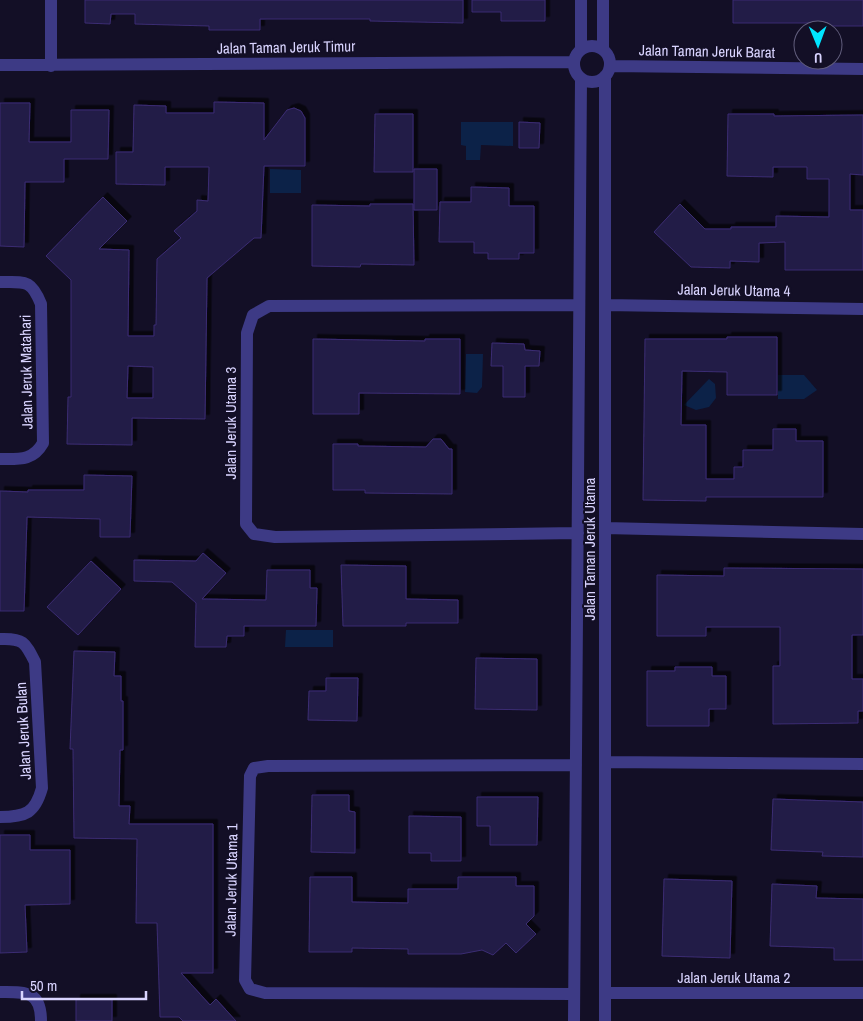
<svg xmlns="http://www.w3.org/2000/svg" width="863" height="1021" viewBox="0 0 863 1021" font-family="'Archivo Narrow',sans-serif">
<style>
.water{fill:#0c2248}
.building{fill:#241b47;stroke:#3b2d73;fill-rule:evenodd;filter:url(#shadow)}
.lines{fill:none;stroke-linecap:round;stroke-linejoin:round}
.minor{stroke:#3d3a85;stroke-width:12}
.labels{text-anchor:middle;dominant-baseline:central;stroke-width:4;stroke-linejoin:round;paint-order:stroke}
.street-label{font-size:15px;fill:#d9d4ff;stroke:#130f26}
</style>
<defs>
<filter id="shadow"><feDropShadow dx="4.5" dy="-4.5" stdDeviation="0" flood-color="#0009"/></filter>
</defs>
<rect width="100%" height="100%" fill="#130f26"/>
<!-- water -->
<path class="water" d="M461 122H513V146L481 145 480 160H466V146L461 145Z
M270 169 301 170V193H270Z
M466 354H483L482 387 477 393 465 392Z
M778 375H804L817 390 804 399H778Z
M709 379 715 384 716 398 709 407 696 410 684 405Z
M286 630H333V647H285Z"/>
<!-- building -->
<path class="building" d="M85 0H463V23L370 21V19H260V30H209V26L135 24V14H111L110 24 85 23Z
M472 0H545V21H501V12H472Z
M733 0H863V26H828V23H733Z
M214 102 264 103V140L287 110 294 108 301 111 305 118V166H264L261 238H254L207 278 205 419 132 418V445L67 444 68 397H71V280L46 256 103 197 127 221 99 249 129 250 128 336H154V325H156L157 259 181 238 174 231 197 211V200L208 201 209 167H165V185L116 184V152H133L134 105 166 106V113H214ZM128 366 153 367V398H127Z
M0 103H30L29 142H71V110H109L108 159H64V182H25L24 247 0 246Z
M375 114H413V172H374Z
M728 114H774V116L863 115V175L850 174V210H863V270H785V242L759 243V262L730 261V268L691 267 654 232 680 204 705 229H731V227H776V216L829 217V179H807V167H773V177L727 176Z
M519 122 540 123 539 148H519Z
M414 169H437V210H414Z
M471 187 509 188V206H534V253H519V259H488V253H474V242H439L440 202H471Z
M370 204H413L414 265 361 264 360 267 312 266V205L370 206Z
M727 337H777V395H727V372L682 371 681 425H706V479H734V467H743V450H773V429H796V441H823V497H706V501L643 500 645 339H727Z
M313 339 425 341V339H460V394L359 393V414H313Z
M492 343 524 344 525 350 540 351 539 366H525V397H503V366H491Z
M433 439H441L449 449H452V494L365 493V490H333V444H358V446L426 447Z
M84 475 132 476 130 537H100V519L27 517 24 611H0V491L28 492V490H84Z
M203 553 226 573 202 599 266 600 267 570H310V588H317L316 626H244V636H227L226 647H195L196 603 172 582 134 581V560L196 561Z
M91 561 121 589 78 635 47 607Z
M341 565 406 566V599L458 600V623H406V626H343Z
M724 568 863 569V635H852V679H863V711H858V723L773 724V666H780V627H706V636H657V575L724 576Z
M74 651 115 652 114 676H121V701H123V750H120L119 806H130L129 824H213V973H181L210 1005 216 999 236 1021H183L179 1017H160L157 923H136L137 839 74 838 73 749H70Z
M476 658 537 659V710L475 709Z
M675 667H712V676H726V709H709V726H647V671H675Z
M326 678H358L357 721 308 720 309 691H326Z
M312 795H349V811L355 812V853L311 852Z
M477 797H538L537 845H490V826H477Z
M773 799 863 802V857L822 856 823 852 771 850Z
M409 816 461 817V861H431V853H409Z
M0 835H30V850H70V904L25 905 27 952 0 953Z
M310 877H352V902L408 903V889H458V877H516V886H534V916L526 924 536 934 516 953 506 943 493 955 482 950 461 954H408V949L352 948V952H309Z
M664 879 732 881 730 958 662 956Z
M772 884 817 886 816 898 863 899V960H834V948L770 946Z
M76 999H112V1021H76Z"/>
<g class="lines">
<!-- minor -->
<path class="minor" d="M574 64a18 18 0 1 1 36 0a18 18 0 1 1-36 0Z
M581 49V0
M603 49V0
M0 65 573 62
M51 66V0
M610 66 863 69
M0 282C25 282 31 279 41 304L43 443C33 461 19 459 0 459
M605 305 863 309
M605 528 863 534
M578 533 275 537 254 534 246 524 247 333 253 315 269 306 579 305
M0 639C23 638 25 642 35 662L42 788C35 813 26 817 0 817
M605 762 863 764
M0 992C25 992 41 990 41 1021
M605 993H863
M574 994 265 993 250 989 245 980 250 776 254 768 268 766 576 765
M574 1021 581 79
M605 1021V76"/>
</g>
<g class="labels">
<!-- street labels -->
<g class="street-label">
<text transform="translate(286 47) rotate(-1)">Jalan Taman Jeruk Timur</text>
<text transform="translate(707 51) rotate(1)">Jalan Taman Jeruk Barat</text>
<text transform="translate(734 290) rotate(1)">Jalan Jeruk Utama 4</text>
<text transform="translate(26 372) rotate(-91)">Jalan Jeruk Matahari</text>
<text transform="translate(230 423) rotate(-90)">Jalan Jeruk Utama 3</text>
<text transform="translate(589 549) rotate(-90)">Jalan Taman Jeruk Utama</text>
<text transform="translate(23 731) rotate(-93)">Jalan Jeruk Bulan</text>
<text transform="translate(231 880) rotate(-89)">Jalan Jeruk Utama 1</text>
<text x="734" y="977">Jalan Jeruk Utama 2</text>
</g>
</g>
<!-- north arrow -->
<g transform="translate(818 45) rotate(179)"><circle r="24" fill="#130f26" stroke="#625e7d"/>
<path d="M0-4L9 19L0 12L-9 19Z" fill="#00e5ff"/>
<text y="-8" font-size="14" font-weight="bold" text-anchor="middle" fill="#d9d4ff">U</text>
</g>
<!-- scale -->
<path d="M22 991v8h124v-8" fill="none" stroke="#d9d4ff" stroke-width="2.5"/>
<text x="30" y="991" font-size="15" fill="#d9d4ff" stroke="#130f26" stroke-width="4" paint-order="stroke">50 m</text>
</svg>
